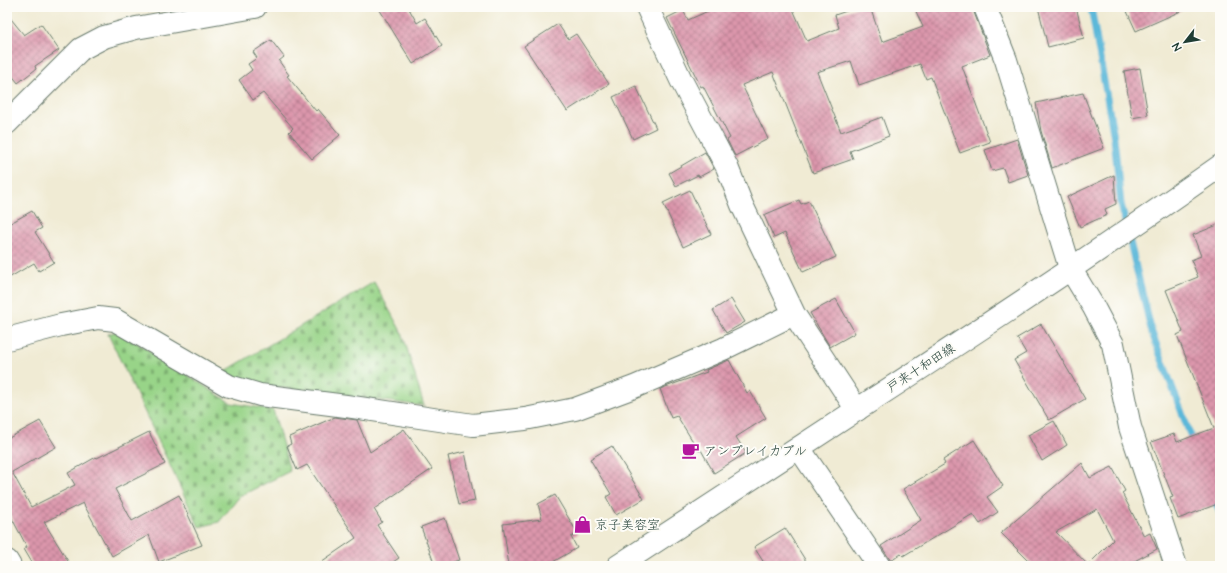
<svg xmlns="http://www.w3.org/2000/svg" width="1227" height="573" viewBox="0 0 1227 573" font-family="'Architects Daughter','Klee One',sans-serif">
<style>
.cemetery{fill:url(#cemetery-stones);stroke:#5c885e}
.lines{fill:none;stroke-linecap:round;stroke-linejoin:round}
.stream{stroke:#5bb8d9;stroke-width:7}
.building{fill:url(#building-cross-hatch);fill-rule:evenodd}
.minor-casing{stroke:#687a6c;stroke-width:24}
.major-casing{stroke:#687a6c;stroke-width:24}
.minor{stroke:#fff;stroke-width:22}
.major{stroke:#fff;stroke-width:22}
.labels{text-anchor:middle;dominant-baseline:central;stroke-width:4;stroke-linejoin:round;paint-order:stroke}
.street-label{font-size:13px;fill:#1f3d34;stroke:#fdfcf7}
.poi-label{font-size:13px;fill:#1f3d34;stroke:#fdfcf7;text-anchor:start}
</style>
<defs>
<pattern id="cemetery-stones" width="16" height="16" patternUnits="userSpaceOnUse"><rect width="16" height="16" fill="#98d488"/><path d="M2 7V4a2 2 0 0 1 4 0v3zM10 15v-3a2 2 0 0 1 4 0v3z" fill="#7bad70"/></pattern>
<pattern id="building-cross-hatch" width="8" height="8" patternUnits="userSpaceOnUse"><rect width="8" height="8" fill="#dc96ac"/><path d="M0 0l8 8M0 8l8-8" fill="none" stroke="#b27c8d"/></pattern>
</defs>
<rect width="100%" height="100%" fill="#fdfcf7"/>
<filter id="ink" filterUnits="userSpaceOnUse"><feTurbulence type="fractalNoise" baseFrequency=".025" numOctaves="2"/><feDisplacementMap in="SourceGraphic" scale="8" xChannelSelector="R" yChannelSelector="G"/><feConvolveMatrix kernelMatrix="1 2 1 2 8 2 1 2 1" color-interpolation-filters="sRGB"/></filter>
<filter id="wash" filterUnits="userSpaceOnUse"><feTurbulence type="fractalNoise" baseFrequency=".012" numOctaves="4" result="noise"/><feDisplacementMap in="SourceGraphic" scale="16" xChannelSelector="R" yChannelSelector="G"/><feGaussianBlur stdDeviation="0.9" result="paint"/><feColorMatrix in="noise" values="0 0 0 0 0 0 0 0 0 0 0 0 0 0 0 0 0 1.4 0 .05"/><feComposite in="paint" operator="in"/></filter>
<g filter="url(#wash)">
<rect width="100%" height="100%" fill="#f0ebd4"/>
<!-- cemetery -->
<path class="cemetery" d="M374 282 403 335 424 406 247 383 224 372Z
M118 331 231 403 273 410 290 471 240 496 219 522 199 527 108 334Z"/>
<g class="lines">
<!-- stream -->
<path class="stream" d="M1091 7 1114 138 1121 204 1134 259 1152 333 1194 445
M1213 496 1220 513"/>
</g>
<g id="blocks">
<!-- building -->
<path class="building" d="M378 7H408L417 23 425 18 442 46 413 64Z
M717 7H792L807 41 839 28 835 15 858 7H870L882 42 923 27 914 7H972L990 55 962 66 990 142 960 153 931 77 926 79 920 64 859 85 851 61 817 72 841 132 882 117 889 136 850 151 853 159 813 173 773 72 742 85 768 139 735 156 727 140 730 138 703 86 701 87 667 18 683 10 688 20Z
M1038 7H1076L1084 38 1048 47Z
M1125 7H1190L1136 31Z
M7 14 24 35 41 24 59 50 35 66 36 69 18 83 7 69Z
M558 24 568 39 576 34 609 84 567 111 524 46Z
M271 40 284 57 279 61 289 75 287 76 316 111 318 109 340 135 312 159 289 132 293 128 263 93 253 100 239 80 252 70 248 64 257 58 253 52Z
M1140 68 1148 115 1132 118 1124 71Z
M636 86 656 128 633 139 613 97Z
M1083 93 1104 148 1052 168 1041 131 1036 103Z
M1017 139 1028 175 1008 182 1003 168 992 171 985 150Z
M705 152 714 169 699 177 698 175 676 186 669 173Z
M1114 175 1116 204 1105 209 1107 215 1080 227 1067 197Z
M690 190 711 234 683 247 663 203Z
M799 200 801 204 809 201 836 257 803 272 785 233 774 238 764 215Z
M32 211 42 228 35 232 54 262 39 271 34 263 7 279V225Z
M1220 224V503L1178 519 1170 498 1173 497 1151 442 1174 434 1177 442 1214 428 1177 335 1183 332 1166 290 1198 277 1191 260 1201 256 1193 235Z
M731 299 745 322 726 333 713 310Z
M836 299 855 333 830 347 810 313Z
M1041 324 1085 399 1049 420 1014 360 1026 353 1017 338Z
M729 360 747 393 750 391 766 418 736 437 746 453 714 473 701 450 699 451 677 416 671 418 660 389 707 372 706 370Z
M335 417 357 420 370 452 404 429 432 469 374 509 382 522 377 525 399 558 387 566H315L356 538 307 465 297 470 287 446 291 444 289 437Z
M40 421 56 447 12 472 31 507 75 485 68 473 96 457 97 458 149 432 165 464 115 489 132 521 179 495 202 545 159 562 149 535 112 556 83 503 44 522 71 566H34L24 549 27 547 7 509V439Z
M1054 421 1067 445 1042 461 1028 435Z
M974 440 1003 486 987 497 998 512 980 524 973 514 903 556 901 554 891 561 881 546 921 520 903 489 945 464 943 460Z
M612 446 644 499 616 515 606 497 611 494 590 459Z
M465 452 475 501 459 504 448 456Z
M1082 463 1090 478 1112 467 1125 491 1122 493 1144 536 1150 533 1157 549 1125 566H1034L1001 533ZM1097 509 1113 540 1088 565 1056 532Z
M555 495 578 534 571 537 577 548 546 566H509L503 524 542 519 538 504Z
M445 518 459 560 441 566H435L421 527Z
M785 528 809 566H766L754 547Z"/>
</g>
</g>
<g filter="url(#ink)">
<use href="#blocks" fill-opacity="0" stroke="#687a6c" stroke-width="1"/>
<g class="lines">
<defs>
<path id="minor" d="M647 7 681 80 727 167 742 205 794 314 857 410
M985 7 1006 60 1070 268 1093 306 1113 344 1130 427 1176 566
M7 123 81 49 104 37 136 28 255 7
M7 339 61 325 98 318 115 320 229 386 260 395 346 406 473 425 525 419 575 409 634 387 723 349 794 314
M799 448 879 566
M7 561 10 566"/>
<path id="major" d="M618 566C698 514 778 461 858 409 980 330 1101 250 1220 166"/>
</defs>
<!-- minor casing -->
<use href="#minor" class="minor-casing"/>
<!-- major casing -->
<use href="#major" class="major-casing"/>
<!-- minor -->
<use href="#minor" class="minor"/>
<!-- major -->
<use href="#major" class="major"/>
</g>
</g>
<!-- icons -->
<defs>
<symbol id="cafe-bare" viewBox="-9 -9 18 18"><path d="M-5.5-4.5H6V0H3Q3 3.5 0 3.5H-2.5Q-5.5 3.5-5.5 0ZM3-3.2v2h1.7v-2ZM-6 4.5H4V6H-6Z" fill="#b5179e" stroke="#fdfcf7" stroke-width="2.5" paint-order="stroke"/></symbol>
<symbol id="shop-bare" viewBox="-9 -9 18 18"><path d="M-5-2.5h2.3a2.7 3.5 0 0 1 5.4 0H5L5.5 6h-11ZM-1.5-2.5h3a1.5 2.3 0 0 0-3 0Z" fill="#b5179e" stroke="#fdfcf7" stroke-width="2.5" paint-order="stroke"/></symbol>
</defs>
<g fill-rule="evenodd">
<use href="#cafe-bare" x="678" y="438" width="25" height="25"/>
<use href="#shop-bare" x="570" y="512" width="25" height="25"/>
</g>
<g class="labels">
<!-- street labels -->
<g class="street-label">
<text transform="translate(921 368) rotate(-33)">戸来十和田線</text>
</g>
<!-- poi labels -->
<g class="poi-label">
<text x="704" y="451">アンブレイカブル</text>
<text x="595" y="525">京子美容室</text>
</g>
</g>
<!-- margin -->
<rect width="1227" height="573" fill="none" stroke="#fdfcf7" stroke-width="24"/>
<!-- north arrow -->
<g transform="translate(1185 42) rotate(239)" stroke="#fdfcf7" stroke-width="3" paint-order="stroke">
<path d="M0-3L7 15L0 10L-7 15Z" fill="#1f3d34"/>
<text y="-6" font-size="11" font-weight="bold" text-anchor="middle" fill="#1f3d34">N</text>
</g>
</svg>
